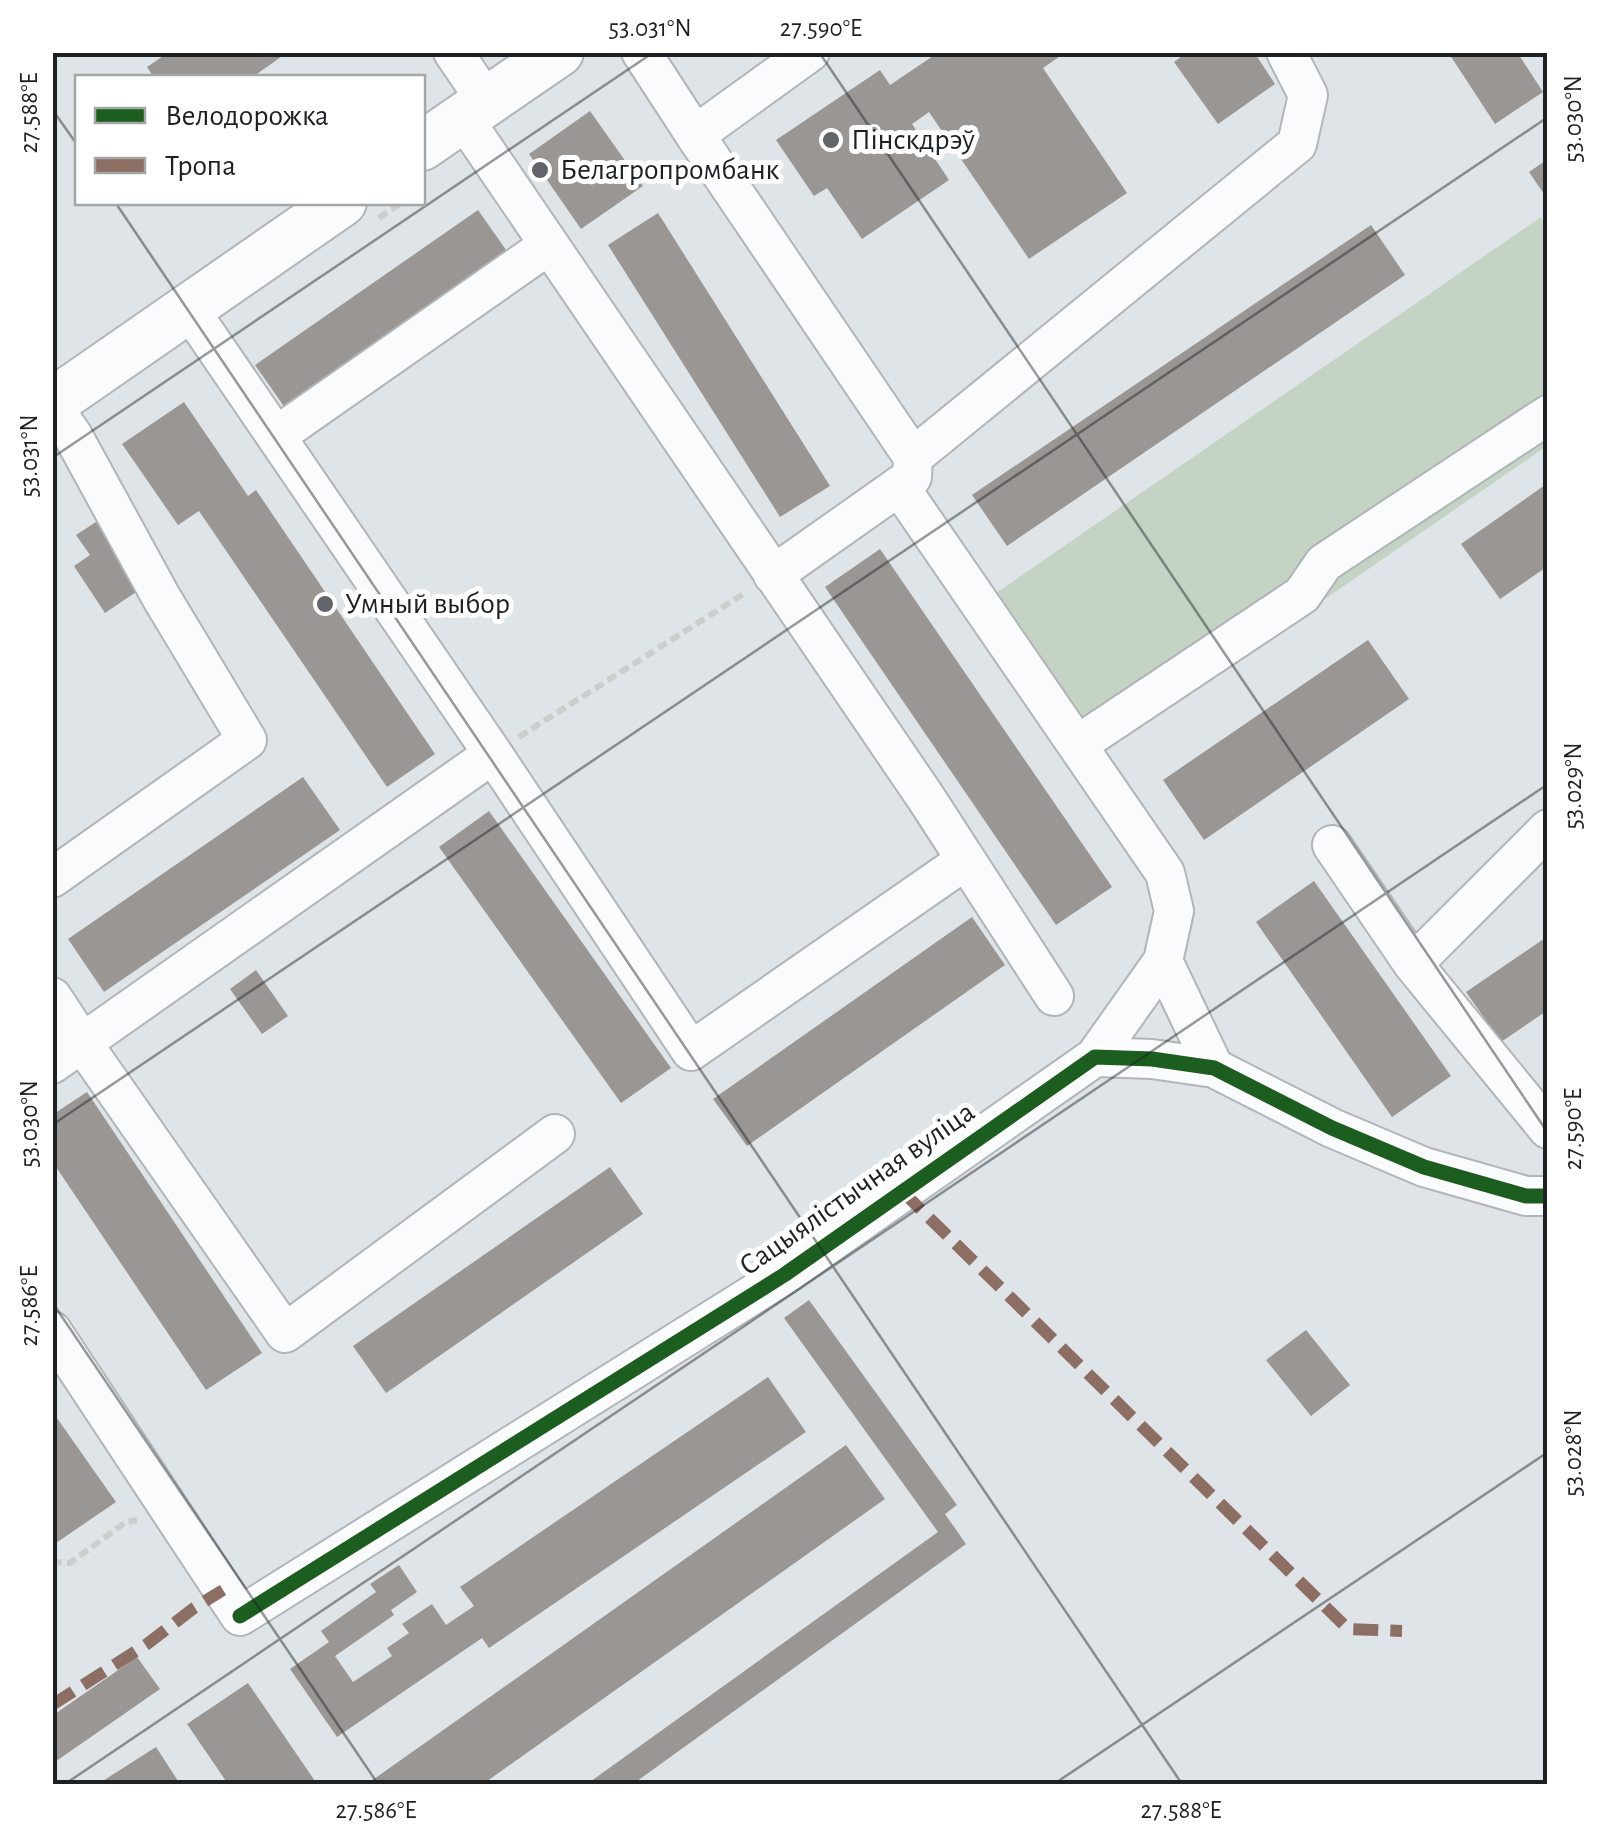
<svg xmlns="http://www.w3.org/2000/svg" width="1600" height="1837" viewBox="0 0 1600 1837" font-family="'Alegreya Sans',sans-serif">
<style>
.green{fill:#c4d3c4}
.building{fill:#9a9693}
.lines{fill:none;stroke-linecap:round;stroke-linejoin:round}
.minor-casing{stroke:#b1b5b8;stroke-width:42}
.major-casing{stroke:#b1b5b8;stroke-width:52}
.path{stroke:#cccece;stroke-width:6;stroke-dasharray:10 5;stroke-linecap:butt}
.minor{stroke:#fafbfc;stroke-width:38}
.major{stroke:#fafbfc;stroke-width:48}
.quiet{stroke:#8d6e63;stroke-width:12;stroke-dasharray:25 12;stroke-linecap:butt}
.cycleway-casing{stroke:#fff;stroke-width:21}
.cycleway{stroke:#1b5e20;stroke-width:15}
.ticks{fill:none;stroke:#1d2124;stroke-width:2.5;stroke-opacity:0.45}
.poi-dot{fill:#616569;stroke:#fff;stroke-width:4}
.labels{text-anchor:middle;dominant-baseline:central;stroke-width:10;stroke-linejoin:round;paint-order:stroke}
.poi-label{font-size:30px;fill:#1d2124;stroke:#fff;text-anchor:start}
.street-label{font-size:30px;fill:#1d2124;stroke:#fff}
.neatline{fill:none;stroke:#1d2124;stroke-width:4}
.ticks-label{font-size:25px;text-anchor:middle;fill:#1d2124}
</style>
<rect width="100%" height="100%" fill="#dfe4e8"/>
<!-- green -->
<path class="green" d="M1541 217 1547 227V446L1098 755 989 598Z"/>
<!-- building -->
<path class="building" d="M169 52H288L251 78H154L147 67Z
M939 52H1066L1043 68 1127 193 1029 259 929 112 912 124 949 180 862 239 827 188 814 196 776 140 880 70 890 85Z
M1188 52H1254L1275 84 1218 124 1174 62Z
M1448 52H1517L1543 92 1495 124Z
M590 111 643 186 581 229 529 154Z
M1548 159V200L1529 172Z
M478 210 511 257 288 412 255 365Z
M658 213 830 486 780 517 608 245Z
M1371 225 1405 275 1007 546 972 495Z
M184 402 248 496 256 490 435 754 387 787 199 511 178 525 122 444Z
M1548 483V566L1500 599 1461 544Z
M102 518 142 588 105 613 74 566 90 555 76 535Z
M880 549 1112 887 1056 925 825 587Z
M1368 640 1409 699 1204 840 1163 780Z
M303 777 340 830 104 992 68 939Z
M489 811 671 1068 621 1103 439 847Z
M1314 881 1451 1076 1392 1117 1256 922Z
M972 917 1005 965 747 1146 713 1099Z
M1548 936V1010L1501 1042 1466 992Z
M256 970 288 1016 262 1034 230 989Z
M87 1092 262 1353 206 1390 52 1161V1115Z
M610 1167 643 1214 386 1393 353 1346Z
M809 1300 957 1505 945 1514 966 1544 633 1784H587L938 1532 784 1318Z
M1306 1330 1350 1385 1311 1416 1266 1360Z
M768 1377 806 1432 489 1648 482 1638 337 1737 290 1669 329 1642 321 1631 376 1592 370 1584 399 1565 417 1592 391 1610 394 1615 335 1656 353 1682 392 1656 387 1648 409 1633 402 1624 432 1604 446 1625 474 1606 460 1587Z
M52 1411 116 1502 56 1543 52 1537Z
M846 1445 885 1499 483 1784H367Z
M137 1657 160 1689 52 1764V1716Z
M248 1683 317 1784H228L187 1724Z
M156 1747 180 1784H98Z"/>
<g class="lines">
<defs>
<path id="minor" d="M453 52 487 102
M641 52 695 135
M463 118 926 798 1054 996
M52 406 73 436 161 597 247 740 52 878
M276 436 549 245
M913 457 1297 144 1308 95 1286 52
M899 486 1165 873 1174 911 1163 961 1095 1057
M773 575 912 477 913 457 695 135 810 52
M1077 745 1302 595 1324 563 1548 415
M493 754 691 1051 966 860
M1332 845 1413 964 1548 1129
M1163 961 1214 1068
M1413 964 1548 829
M52 997 83 1044 285 1333 555 1134
M52 1064 493 754 189 309
M52 1331 240 1616 784 1275 1095 1057 1152 1059 1214 1068 1332 1128 1424 1167 1526 1196H1548"/>
<path id="major" d="M422 146 559 52
M52 403 342 202"/>
</defs>
<!-- minor casing -->
<use href="#minor" class="minor-casing"/>
<!-- major casing -->
<use href="#major" class="major-casing"/>
<!-- path -->
<path class="path" d="M379 218 402 202
M519 737 745 593
M52 1562 70 1563 126 1522 137 1520"/>
<!-- minor -->
<use href="#minor" class="minor"/>
<!-- major -->
<use href="#major" class="major"/>
<!-- quiet -->
<path class="quiet" d="M903 1192 1348 1629 1402 1631
M52 1705 147 1644 194 1608 223 1590"/>
<defs>
<path id="cycleway" d="M240 1616 784 1275 1095 1057 1152 1059 1214 1068 1332 1128 1424 1167 1526 1196H1548"/>
</defs>
<!-- cycleway casing -->
<use href="#cycleway" class="cycleway-casing"/>
<!-- cycleway -->
<use href="#cycleway" class="cycleway"/>
</g>
<!-- ticks -->
<path class="ticks" d="M819 52 1548 1133M52 109 78 146M115 202 1182 1784M52 458 654 52M52 1125 1548 117M52 1302 378 1784M65 1784 1548 784M1054 1784 1548 1452"/>
<!-- markers -->
<g class="poi-dot">
<circle cx="831" cy="140" r="10"/>
<circle cx="540" cy="170" r="10"/>
<circle cx="325" cy="604" r="10"/>
</g>
<g class="labels">
<!-- poi labels -->
<g class="poi-label">
<text x="851" y="140">Пінскдрэў</text>
<text x="560" y="170">Белагропромбанк</text>
<text x="345" y="604">Умный выбор</text>
</g>
<!-- street labels -->
<g class="street-label">
<text transform="translate(857 1189) rotate(-35)">Сацыялістычная вуліца</text>
</g>
</g>
<!-- border -->
<rect width="1600" height="1837" fill="none" stroke="#ffffff" stroke-width="110"/>
<!-- legend -->
<rect x="75" y="75" width="350" height="130" fill="#ffffff" stroke="#a5a6a7" stroke-width="2.5"/>
<rect x="95" y="108" width="50" height="15" fill="#1b5e20" stroke="#a5a6a7" stroke-width="2.5"/>
<text x="165" y="125" font-size="30" fill="#1d2124">Велодорожка</text>
<rect x="95" y="158" width="50" height="15" fill="#8d6e63" stroke="#a5a6a7" stroke-width="2.5"/>
<text x="165" y="175" font-size="30" fill="#1d2124">Тропа</text>
<rect x="55" y="55" width="1490" height="1727" class="neatline"/>
<g class="ticks-label">
<text x="650" y="36">53.031°N</text>
<text x="821" y="36">27.590°E</text>
<text transform="translate(28 113) rotate(-90)" y="9">27.588°E</text>
<text transform="translate(1572 119) rotate(-90)" y="9">53.030°N</text>
<text transform="translate(28 456) rotate(-90)" y="9">53.031°N</text>
<text transform="translate(1572 786) rotate(-90)" y="9">53.029°N</text>
<text transform="translate(28 1124) rotate(-90)" y="9">53.030°N</text>
<text transform="translate(1572 1129) rotate(-90)" y="9">27.590°E</text>
<text transform="translate(28 1306) rotate(-90)" y="9">27.586°E</text>
<text transform="translate(1572 1453) rotate(-90)" y="9">53.028°N</text>
<text x="376" y="1818">27.586°E</text>
<text x="1181" y="1818">27.588°E</text>
</g>
</svg>
